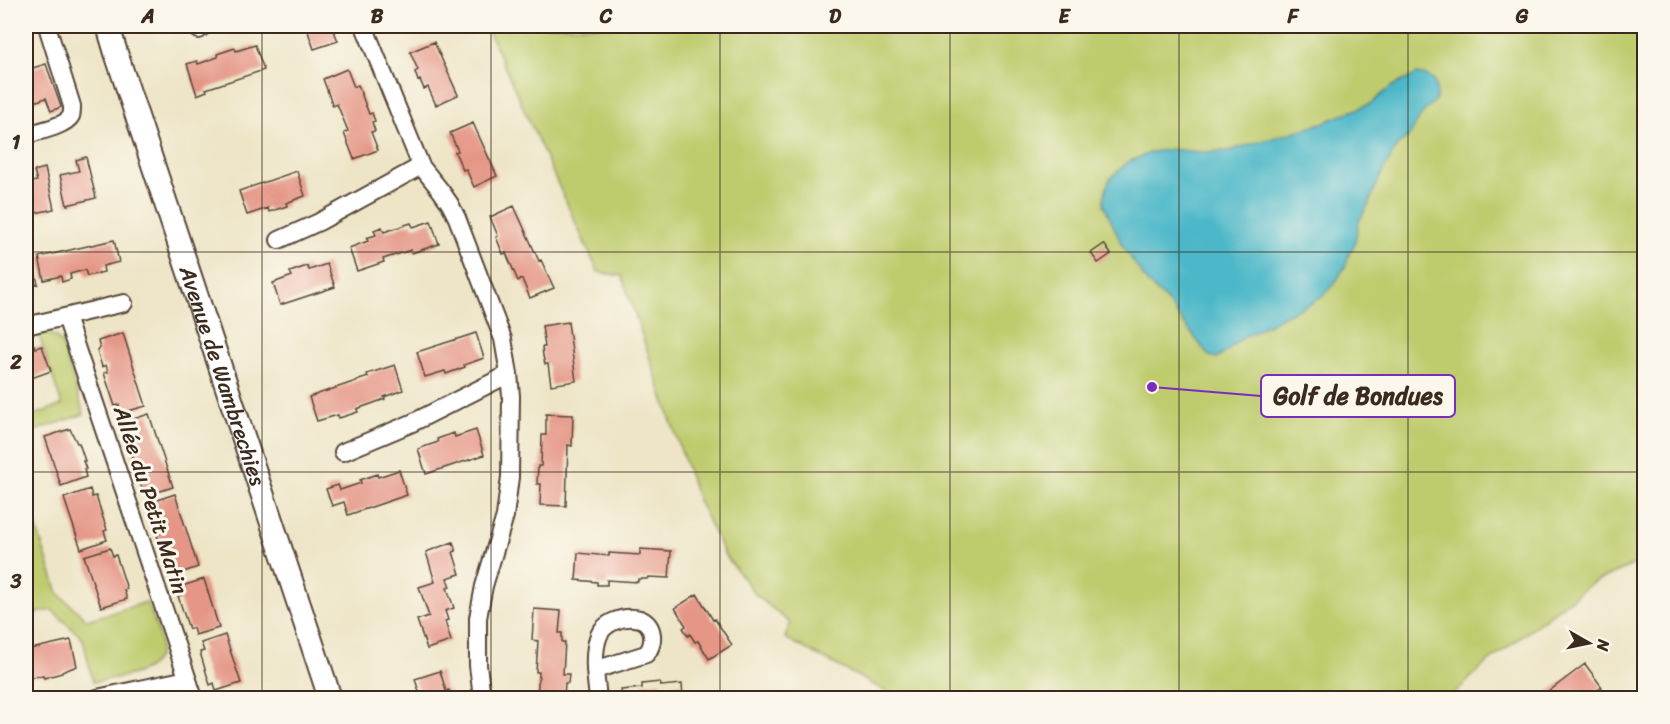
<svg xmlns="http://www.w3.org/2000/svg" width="1670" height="724" viewBox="0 0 1670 724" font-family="Sriracha,sans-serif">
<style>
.green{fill:#bfcc6e;stroke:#7d7b46;stroke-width:1.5}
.water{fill:#4bb7c8;stroke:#437073;stroke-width:1.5}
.building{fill:#e59686}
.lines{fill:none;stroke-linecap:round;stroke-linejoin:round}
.minor-casing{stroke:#564637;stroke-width:20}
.secondary-casing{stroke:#564637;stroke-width:26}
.minor{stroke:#fff;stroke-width:16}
.secondary{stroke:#fff;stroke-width:22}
.grid{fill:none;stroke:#3b2a1e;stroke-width:1.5;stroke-opacity:0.55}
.labels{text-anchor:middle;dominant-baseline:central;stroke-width:6;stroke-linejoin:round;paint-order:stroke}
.street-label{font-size:22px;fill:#3b2a1e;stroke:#fbf7ec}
.leader{fill:none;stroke:#7b2cbf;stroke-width:2}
.callout-dot{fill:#7b2cbf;stroke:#fbf7ec;stroke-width:2}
.callout{fill:#fbf7ec;stroke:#7b2cbf;stroke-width:2}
.callout-label{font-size:24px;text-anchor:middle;font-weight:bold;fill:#3b2a1e}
.neatline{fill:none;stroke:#3b2a1e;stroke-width:2}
.grid-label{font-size:20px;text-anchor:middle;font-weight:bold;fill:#3b2a1e}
</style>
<rect width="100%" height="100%" fill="#fbf7ec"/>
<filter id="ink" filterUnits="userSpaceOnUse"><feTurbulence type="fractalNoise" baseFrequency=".0167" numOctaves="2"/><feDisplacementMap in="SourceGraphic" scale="12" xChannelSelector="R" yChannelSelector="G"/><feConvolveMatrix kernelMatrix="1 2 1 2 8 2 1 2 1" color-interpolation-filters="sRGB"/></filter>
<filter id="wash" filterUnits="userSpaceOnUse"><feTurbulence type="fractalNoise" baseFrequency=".008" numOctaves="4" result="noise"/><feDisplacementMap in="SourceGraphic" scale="24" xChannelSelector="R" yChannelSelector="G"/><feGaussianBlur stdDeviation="1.35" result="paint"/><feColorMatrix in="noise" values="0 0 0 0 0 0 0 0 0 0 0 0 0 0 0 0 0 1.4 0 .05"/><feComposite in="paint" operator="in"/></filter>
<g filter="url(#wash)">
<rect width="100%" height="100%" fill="#eee5c7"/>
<!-- green -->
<path class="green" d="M486 26H1644V560L1592 583 1483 666 1450 698H907L889 693 785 638 790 623 756 595 725 555 697 498 622 276 598 272Z
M38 332 55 336 62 344 84 414 26 434V418L62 405Z
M26 496 58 593 87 620 147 602C152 615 159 629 160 642 164 676 117 677 93 682L83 639 52 610 26 615Z"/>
<!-- water -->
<path class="water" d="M1417 74 1428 76 1434 81 1437 92 1436 99 1422 114 1410 135 1397 146 1380 177 1368 206 1359 221 1354 247 1349 253 1346 265 1337 280 1326 293 1312 303 1287 314 1260 329 1244 337 1221 356 1216 358 1209 356 1166 300 1147 282 1122 245 1104 205V197L1109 180 1128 162 1152 152 1170 149 1201 152 1228 151 1314 126 1370 104 1391 87Z"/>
<g id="blocks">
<!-- building -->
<path class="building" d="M306 26H332L338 41 314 49Z
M434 42 458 95 436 105 428 87 424 89 420 80 418 81 415 72 418 70 410 52Z
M255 45 264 70 206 89 207 91 197 95 187 64 197 61 198 64 218 57 217 54 235 48 236 51Z
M46 64 61 107 51 111 46 98 31 103 26 87V70Z
M347 69 354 87 358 85 369 114 372 113 375 121 372 122 375 131 371 132 378 150 354 159 344 133 348 131 337 104 333 106 323 79Z
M473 123 497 176 474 187 466 169 463 170 455 152 458 151 450 133Z
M86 157 96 198 67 205 60 175 79 171 76 160Z
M45 168 54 209 26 215V183L37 181 34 171Z
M297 171 305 196 286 203 287 206 269 212 268 208 247 215 239 191Z
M514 206 539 261 541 260 554 288 530 298 522 279 518 281 506 253 503 254 496 237 498 236 490 217Z
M431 221 439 244 412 253 411 250 383 259 384 262 357 271 349 248 368 241 366 238 376 235 374 230 382 227 384 232 411 223 413 227Z
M114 240 119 262 103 266 104 272 87 276 85 270 70 274 71 279 62 282 61 276 44 280 39 257Z
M1104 244 1111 254 1098 263 1091 253Z
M32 259 38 284 30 285 31 290 26 291V260Z
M327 264 335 287 280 305 273 283 292 276 290 272 307 266 309 270Z
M568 322 576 381 551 385 548 364H545L543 356 542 347H545L542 326Z
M123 333 146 406 121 413 119 405 115 406 104 373 108 372 106 365 102 367 97 350 100 348 98 341Z
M476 333 484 358 464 365 465 367 446 374 445 371 425 377 417 352Z
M34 345 35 348 42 346 51 371 26 380V348Z
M395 365 403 390 384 397 385 399 357 409 358 412 339 418 338 415 317 421 309 397 368 377 367 374Z
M149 414 173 487 148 495 145 487 142 488 131 455 135 454 132 446 129 447 123 431 126 429 124 422Z
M546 414 573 415 572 446 568 445 566 506 540 505 541 484H537L538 466H541L542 435H546Z
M70 429 77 443H79L85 461H83L86 469H84L86 477 61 486 45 437Z
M476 430 484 455 426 474 418 449 438 442 437 439 454 433 455 437Z
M399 470 407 495 348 515 344 502 332 506 326 489 338 485 340 490 361 483 360 480 377 474 378 477Z
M90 489 92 497 96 496 107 530 104 531 107 540 81 549 64 498Z
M175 494 198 567 175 575 172 567 168 568 157 535 161 533 159 527 155 528 150 511 154 509 151 502Z
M453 542 456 551 453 552 460 574 447 578 450 587 447 588 454 608 445 611 448 620 445 621 451 641 427 649 417 620 429 616 419 587 435 582 426 552Z
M110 548 113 556 116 555 127 589 124 590 127 599 101 607 84 556Z
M640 549 671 551 669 578 648 577 647 579H638V582L607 580V585H597V582L576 580 578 553 609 556V553L640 555Z
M204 579 219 628 195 635 193 628 189 629 178 596 182 595 179 587Z
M697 594 713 620 715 619 732 645 709 659 698 641 695 642 690 634 688 636 683 628 686 626 675 608Z
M534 609 561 611 559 633H562V642H565L563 674H569L568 683H565L564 698H537L539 672H536L538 641 532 640Z
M225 635 241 683 216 691 214 683 210 685 202 659 200 652 204 651 201 643Z
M71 640 77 666 62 672V673L44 678 43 676 27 677 26 650Z
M1585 664 1602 687 1586 698H1540Z
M440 671 446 691 449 690 452 698H421L415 679Z
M660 682 661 686 682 684 683 698H622L621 690 642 688V684Z"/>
</g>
</g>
<g filter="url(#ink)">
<use href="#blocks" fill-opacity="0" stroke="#564637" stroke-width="1.5"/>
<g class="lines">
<defs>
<path id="minor" d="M364 26 421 166 441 191 450 204 457 218 503 339 509 374 511 396 510 477 505 516 484 586 478 618V665L482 698
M199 30 203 26
M26 135C36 132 66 126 71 116 72 114 72 109 72 106L47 26
M279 240 319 222 421 166
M66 317 194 698
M26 326 124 303
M343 452 412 423 509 374
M595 670 646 654C655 645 655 624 640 619 624 615 603 622 598 638 592 657 596 680 598 698
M97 698 187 679"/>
<g id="secondary">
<path id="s1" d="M108 26 116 53 330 698"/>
</g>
</defs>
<!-- minor casing -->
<use href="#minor" class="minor-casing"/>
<!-- secondary casing -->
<use href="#secondary" class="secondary-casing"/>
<!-- minor -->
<use href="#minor" class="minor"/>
<!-- secondary -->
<use href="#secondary" class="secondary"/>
</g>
</g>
<!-- grid -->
<path class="grid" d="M262 26V698M491 26V698M720 26V698M950 26V698M1179 26V698M1408 26V698M26 252H1644M26 472H1644"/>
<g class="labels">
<!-- street labels -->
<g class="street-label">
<text stroke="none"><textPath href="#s1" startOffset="368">Avenue de Wambrechies</textPath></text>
<text transform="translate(151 500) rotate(72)">Allée du Petit Matin</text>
</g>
</g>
<!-- callouts -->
<path class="leader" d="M1152 387L1261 396"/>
<circle class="callout-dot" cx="1152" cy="387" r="6"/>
<rect class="callout" x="1261" y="375" width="194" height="42" rx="6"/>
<g class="callout-label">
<text x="1358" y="404">Golf de Bondues</text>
</g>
<!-- margin -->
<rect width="1670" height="724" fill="none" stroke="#fbf7ec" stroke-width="66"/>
<!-- north arrow -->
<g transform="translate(1589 643) rotate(99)" stroke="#fbf7ec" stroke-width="4.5" paint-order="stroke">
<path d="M0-4.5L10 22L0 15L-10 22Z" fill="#3b2a1e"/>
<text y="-9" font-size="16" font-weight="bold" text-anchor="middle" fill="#3b2a1e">N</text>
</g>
<rect x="33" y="33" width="1604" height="658" class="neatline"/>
<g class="grid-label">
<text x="148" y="23">A</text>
<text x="377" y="23">B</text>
<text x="606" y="23">C</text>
<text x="835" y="23">D</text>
<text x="1064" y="23">E</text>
<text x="1293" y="23">F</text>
<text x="1522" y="23">G</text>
<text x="16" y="149">1</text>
<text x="16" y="369">2</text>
<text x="16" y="588">3</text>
</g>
</svg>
